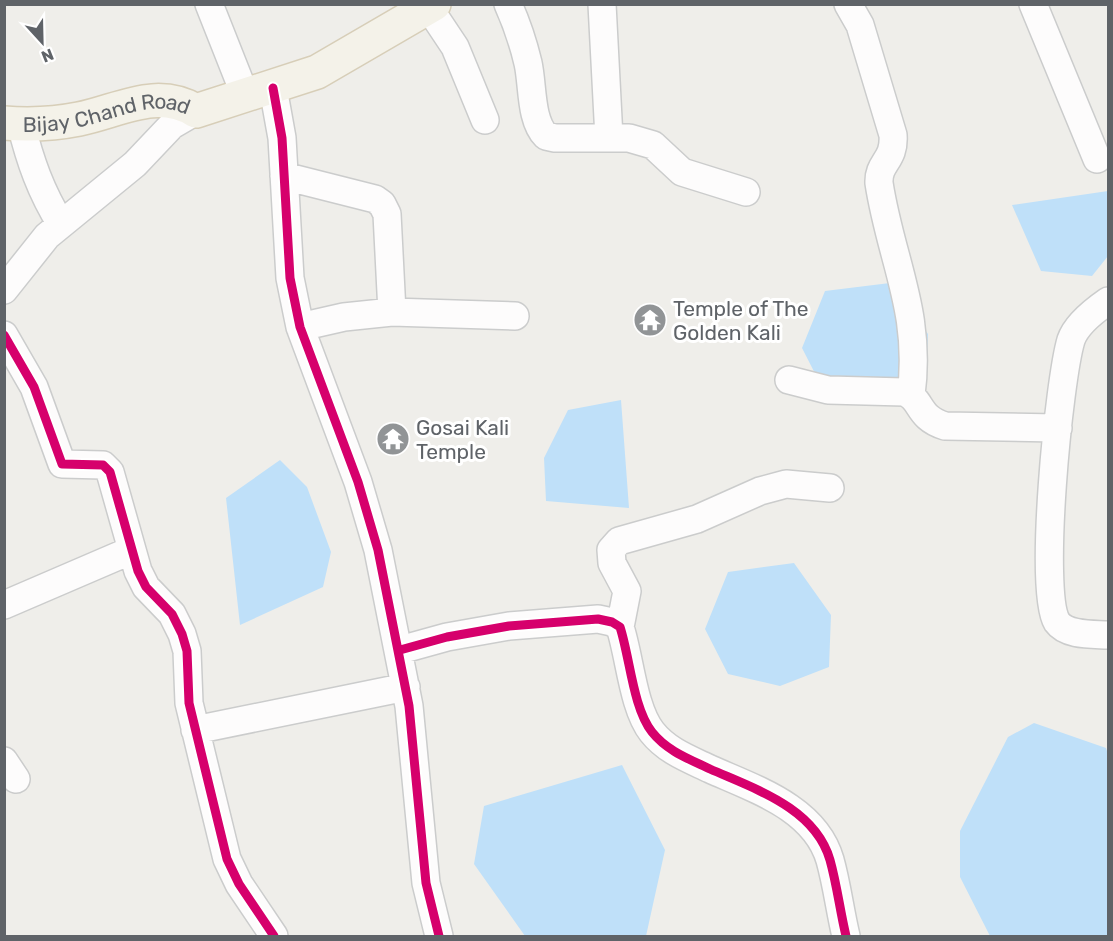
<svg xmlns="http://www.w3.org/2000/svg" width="1113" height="941" viewBox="0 0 1113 941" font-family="Rubik,sans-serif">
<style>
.water{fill:#bfe0f9}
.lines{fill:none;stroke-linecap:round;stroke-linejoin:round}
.minor-casing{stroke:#cbcccc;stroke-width:30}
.major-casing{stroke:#d7ceb8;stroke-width:36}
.minor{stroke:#fdfcfc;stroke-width:27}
.major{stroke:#f4f2e9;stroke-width:33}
.cycleway-casing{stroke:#fff;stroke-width:13}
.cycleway{stroke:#d6006c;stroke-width:9}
.labels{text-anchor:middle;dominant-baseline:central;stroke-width:6;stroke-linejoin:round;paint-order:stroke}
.street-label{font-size:21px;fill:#5f6368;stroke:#fff}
.poi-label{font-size:21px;fill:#5f6368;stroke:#fff;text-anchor:start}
</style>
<rect width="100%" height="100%" fill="#efeeea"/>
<!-- water -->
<path class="water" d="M1108 191V256L1092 276 1041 271 1012 205Z
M890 283 928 334 926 386 876 405 825 393 802 348 825 291Z
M621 400 629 508 546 501 544 458 568 410Z
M280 460 307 487 331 552 323 587 240 625 226 498Z
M794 563 831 615 829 667 780 686 728 674 705 629 728 572Z
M1034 723 1106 748 1108 754V936H990L960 877V831L1008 737Z
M622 765 665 850 646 936H525L474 864 484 806Z"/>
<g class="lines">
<defs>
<path id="minor" d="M209 4 245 95
M508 4C517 24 523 42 528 63 533 85 530 120 546 136L555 138H629L653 145 682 172 746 192
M602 4 609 138
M848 4 860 25 893 135C895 161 878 162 879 183 891 261 922 311 911 395
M1033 4 1097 159
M429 8 455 47 485 120
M273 88 282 138 290 278 300 327 358 482 378 550 409 706 426 883 439 936
M21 124C30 161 41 192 61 224
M284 176 375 199 382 204 387 214 392 312
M4 290 47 236 135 164 172 125 196 111
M1108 301C1095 310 1076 325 1071 340 1059 380 1038 591 1057 622 1067 636 1093 634 1108 635
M300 327 344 317 392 312 515 316
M4 335 34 387 62 464 103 465 110 472 138 571 146 587 172 614 182 634 187 651 189 703 227 859 239 884 274 936
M789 380 828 390 904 392C923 399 916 417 945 426L1058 428
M4 605 132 550
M620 627 627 591 612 563 611 550 619 541 697 519 760 491 786 484 830 488
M400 650 447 637 509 626 598 619 612 622 620 627C630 658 633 708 652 732 667 751 689 759 710 769 755 789 815 808 830 860 837 885 840 911 846 936
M195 730 406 687
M4 761 16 779"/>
<g id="major">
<path id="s1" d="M4 123C30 125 54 124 79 119 119 111 156 87 196 111L317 72 434 4"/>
</g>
</defs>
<!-- minor casing -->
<use href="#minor" class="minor-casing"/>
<!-- major casing -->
<use href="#major" class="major-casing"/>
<!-- minor -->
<use href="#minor" class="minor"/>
<!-- major -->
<use href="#major" class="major"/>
<defs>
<path id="cycleway" d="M273 88 282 138 290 278 300 327 358 482 378 550 409 706 426 883 439 936
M4 335 34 387 62 464 103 465 110 472 138 571 146 587 172 614 182 634 187 651 189 703 227 859 239 884 274 936
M400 650 447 637 509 626 598 619 612 622 620 627C630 658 633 708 652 732 667 751 689 759 710 769 755 789 815 808 830 860 837 885 840 911 846 936"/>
</defs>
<!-- cycleway casing -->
<use href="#cycleway" class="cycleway-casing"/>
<!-- cycleway -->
<use href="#cycleway" class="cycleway"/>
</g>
<!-- icons -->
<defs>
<symbol id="temple-disc" viewBox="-11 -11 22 22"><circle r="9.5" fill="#919496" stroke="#fff"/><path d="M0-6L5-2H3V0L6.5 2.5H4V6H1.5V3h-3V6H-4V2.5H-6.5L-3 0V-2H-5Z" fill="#fff"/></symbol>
</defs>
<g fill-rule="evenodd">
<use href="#temple-disc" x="631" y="301" width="38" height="38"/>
<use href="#temple-disc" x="374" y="420" width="38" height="38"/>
</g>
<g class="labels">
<!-- street labels -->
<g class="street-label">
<text stroke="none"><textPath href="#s1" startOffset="104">Bijay Chand Road</textPath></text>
</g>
<!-- poi labels -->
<g class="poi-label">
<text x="673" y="308">Temple of The<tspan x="673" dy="24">Golden Kali</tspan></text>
<text x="416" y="427">Gosai Kali<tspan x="416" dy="24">Temple</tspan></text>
</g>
</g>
<!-- border -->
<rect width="1113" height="941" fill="none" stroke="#5f6368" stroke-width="12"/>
<!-- north arrow -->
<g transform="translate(42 42) rotate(158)" stroke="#ffffff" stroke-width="4.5" paint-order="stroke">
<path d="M0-4.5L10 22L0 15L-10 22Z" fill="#5f6368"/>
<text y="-9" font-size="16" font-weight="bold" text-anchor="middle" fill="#5f6368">N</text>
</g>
</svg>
